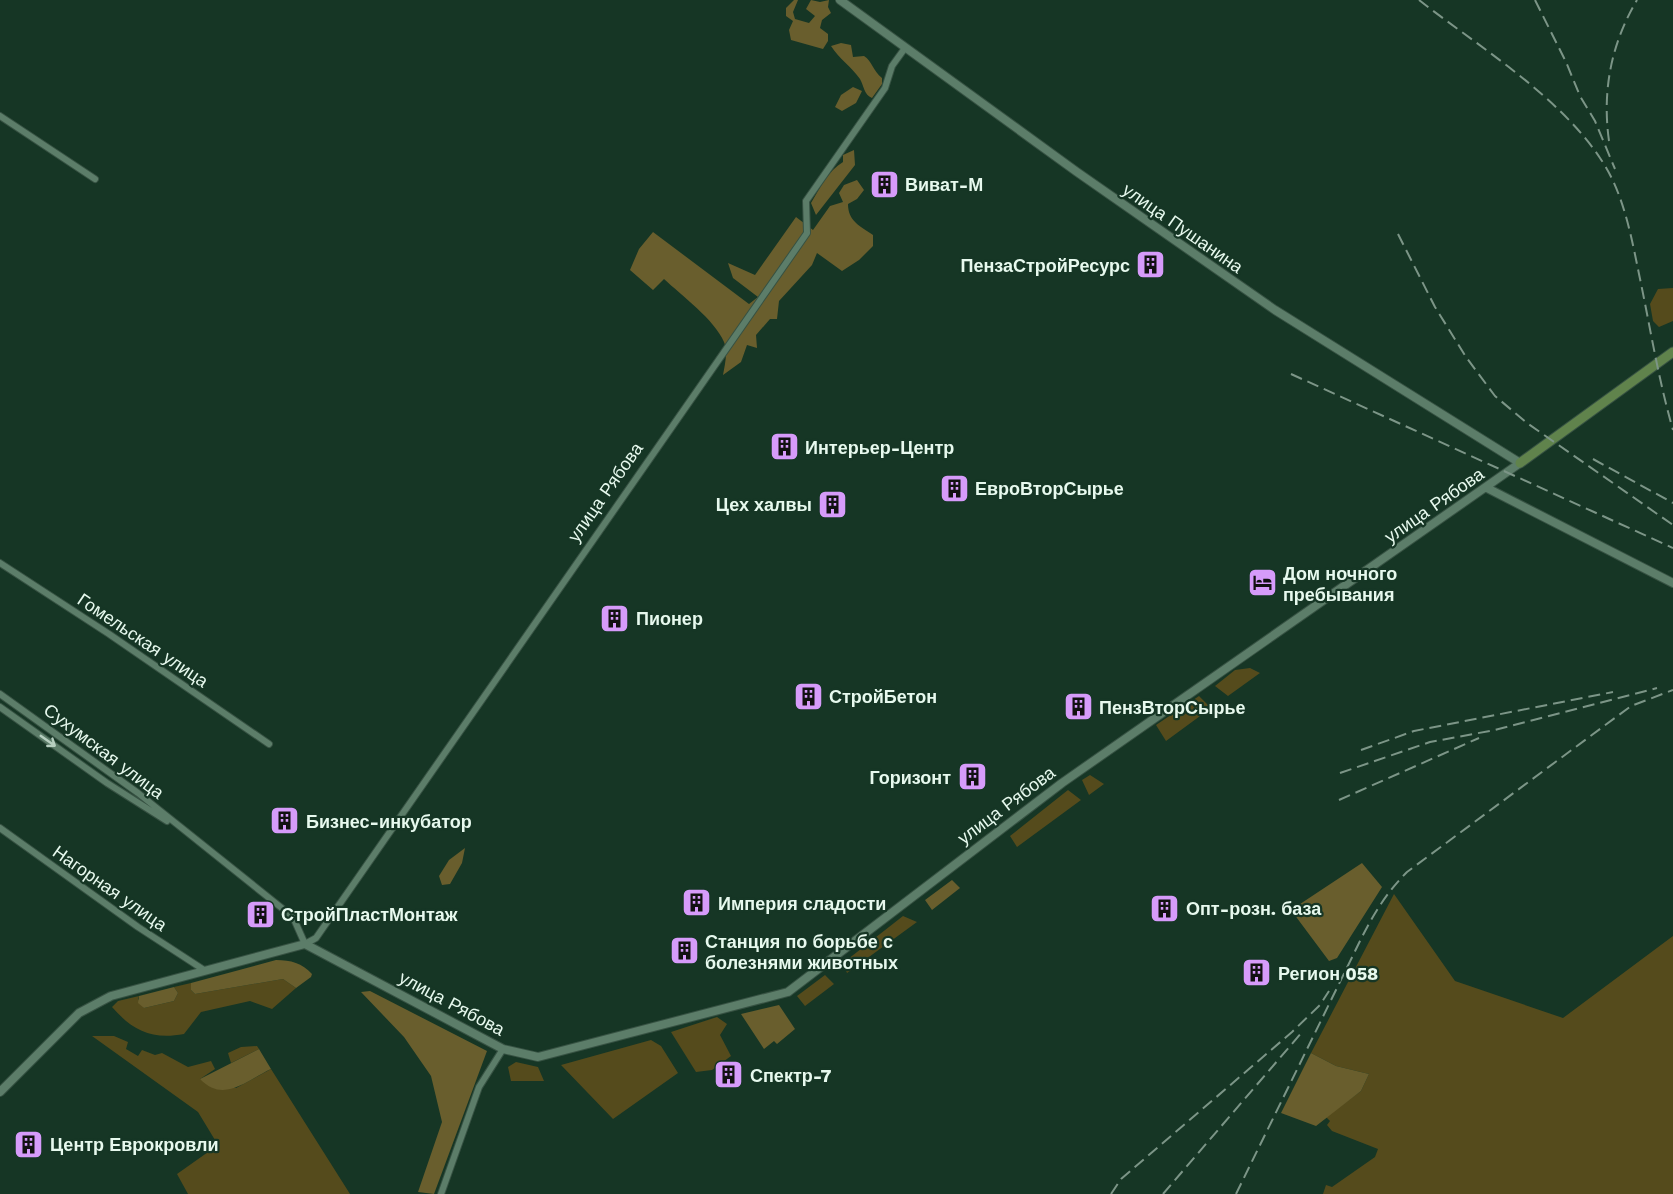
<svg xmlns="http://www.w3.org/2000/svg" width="1673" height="1194" viewBox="0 0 1673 1194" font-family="'Work Sans',sans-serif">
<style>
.green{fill:#554b1c}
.forest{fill:#695e2d}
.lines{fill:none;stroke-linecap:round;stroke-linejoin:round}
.minor-casing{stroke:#375243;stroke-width:8}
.tertiary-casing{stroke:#375243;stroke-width:10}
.secondary-casing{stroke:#375243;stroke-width:11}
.minor{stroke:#5c7d69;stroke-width:6}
.tertiary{stroke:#5c7d69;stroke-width:8}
.secondary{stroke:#60834c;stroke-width:9}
.rail{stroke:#7c9587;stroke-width:2;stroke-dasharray:12 6;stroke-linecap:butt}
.oneway{stroke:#b6cebf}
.labels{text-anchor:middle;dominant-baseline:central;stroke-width:4.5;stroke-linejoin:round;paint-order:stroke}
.poi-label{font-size:18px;font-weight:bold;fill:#e7f9ee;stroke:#163625;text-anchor:start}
.street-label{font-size:18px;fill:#e7f9ee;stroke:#163625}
</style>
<rect width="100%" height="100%" fill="#163625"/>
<!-- green -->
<path class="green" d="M1673 288V321L1659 327 1653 321 1650 304 1658 289Z
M1250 668 1260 673 1228 696 1215 686 1235 670Z
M1199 696 1211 708 1166 741 1156 725Z
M1090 775 1104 784 1089 795 1082 780Z
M1068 790 1081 800 1017 847 1010 836Z
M1394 894 1455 981 1563 1018 1673 936V1194H1323L1326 1185 1332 1187 1375 1157 1378 1149 1332 1131 1327 1125 1330 1121 1326 1117 1361 1091 1369 1074 1336 1066 1311 1053Z
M903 916 917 922 847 973 843 963Z
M825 975 834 984 805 1006 797 996Z
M283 979 296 988 272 1009 250 1001 201 1012 184 1034C152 1040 133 1031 112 1007L118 1001 139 996 138 999 144 1008 174 1001 178 993 174 987 191 983V990L195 994Z
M717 1017 727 1024 720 1035 731 1056 712 1070 696 1072 671 1032Z
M92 1036H114L128 1042 126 1049 138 1056 142 1050 155 1055 162 1053 188 1067 211 1061 215 1069 200 1079 236 1088 271 1069 350 1194H188L177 1174 218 1145 198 1112Z
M651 1040 661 1046 678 1073 613 1119 561 1065Z
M257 1046 259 1049 231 1063 228 1053 241 1047Z
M516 1062 538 1067 544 1081H511L508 1067Z"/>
<!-- forest -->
<path class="forest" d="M794 0H798L793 12 795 19 809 23 815 16 806 9 811 0 820 2 829 0 828 7 831 13 822 20 820 28 828 34V41L823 49 791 40 789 30 793 21 786 16V8Z
M841 43 851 45 853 57 864 56C872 61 873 71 882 78V84L872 98C864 95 864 86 860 79 851 66 839 59 831 46Z
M853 87 862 91 856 103 842 111 835 107 841 95Z
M854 150 855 165 816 215 811 203C820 188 828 171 843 162V155Z
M857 180 864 190 857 199 848 204C848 221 860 226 873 235V246L859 260 842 271 817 253 812 265 779 301 777 319H770L756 335 757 348 747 345 741 362 723 375C725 364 728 352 724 342 715 320 681 295 664 279L653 290 630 270 639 249 653 232 749 304 758 297 733 278 728 263 755 275 796 217 813 230 830 206 843 202 839 193 844 185Z
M465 848 462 863 450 884 442 885 439 876 449 860Z
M1362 863 1382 887 1337 958 1329 961 1291 910Z
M952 880 960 888 932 910 925 900Z
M276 960C291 960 302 963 312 974L311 977 296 988 283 979 195 994 191 990V983Z
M174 987 178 993 174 1001 144 1008 138 1003 139 996Z
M370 991 487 1051 434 1194 418 1192 442 1122 431 1076 404 1037 361 992Z
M779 1005 795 1029 777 1044 774 1041 764 1049 741 1014Z
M259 1049 271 1069C247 1080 224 1104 200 1079Z
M1311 1053 1336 1066 1369 1074 1361 1091 1316 1126 1281 1113Z"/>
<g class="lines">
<defs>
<path id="minor" d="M0 116 95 179
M0 563 109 634 269 744
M0 694 138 793 293 917 305 944 316 938 807 233 806 201 885 88 892 66 905 48
M0 707 107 783 167 821
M0 828 138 927 204 970
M441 1194 479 1087 503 1049"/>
<path id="tertiary" d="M1487 488 1673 583
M0 1092 79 1013 111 996 305 944 503 1049 538 1057 788 992 1062 783 1520 463 1275 310 1077 172 840 0"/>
<path id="secondary" d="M1520 463 1673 352"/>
</defs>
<!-- minor casing -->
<use href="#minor" class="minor-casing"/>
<!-- tertiary casing -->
<use href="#tertiary" class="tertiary-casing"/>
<!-- secondary casing -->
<use href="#secondary" class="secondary-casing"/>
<!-- minor -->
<use href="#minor" class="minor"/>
<!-- tertiary -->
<use href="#tertiary" class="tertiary"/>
<!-- secondary -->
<use href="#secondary" class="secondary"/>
<!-- rail -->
<path class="rail" d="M1419 0C1478 46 1558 95 1600 158 1623 191 1631 235 1639 274 1650 326 1658 378 1673 430
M1535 0 1566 62 1580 96 1595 121 1615 169
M1609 141C1602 91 1611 44 1637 0
M1398 234 1435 307 1466 357 1495 396 1527 423 1673 525
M1291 374 1673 548
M1593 459 1673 503
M1361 750 1414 731 1613 692
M1340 773 1430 742 1495 730 1657 688
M1339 800 1479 738
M1111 1194 1121 1179 1292 1032 1320 1005 1329 991
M1163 1194 1303 1031
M1236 1194 1360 941C1373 915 1386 893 1407 872L1631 706 1673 690"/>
</g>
<!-- one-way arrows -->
<defs><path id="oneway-shaft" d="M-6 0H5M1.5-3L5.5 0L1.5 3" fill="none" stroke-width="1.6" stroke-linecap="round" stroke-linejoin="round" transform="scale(1.5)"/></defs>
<use class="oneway" href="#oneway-shaft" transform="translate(48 741) rotate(35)"/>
<!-- icons -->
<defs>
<symbol id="building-square" viewBox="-11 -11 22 22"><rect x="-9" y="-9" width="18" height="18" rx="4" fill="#d69bfa" stroke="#163625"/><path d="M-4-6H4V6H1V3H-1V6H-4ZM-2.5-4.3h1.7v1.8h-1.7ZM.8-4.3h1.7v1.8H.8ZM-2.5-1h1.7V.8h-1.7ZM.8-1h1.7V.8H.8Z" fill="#111"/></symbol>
<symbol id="hotel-square" viewBox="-11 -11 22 22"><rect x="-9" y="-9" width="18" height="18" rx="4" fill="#d69bfa" stroke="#163625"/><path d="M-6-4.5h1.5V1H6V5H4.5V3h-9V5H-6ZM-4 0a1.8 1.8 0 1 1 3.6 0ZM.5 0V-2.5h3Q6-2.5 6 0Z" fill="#111"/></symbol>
</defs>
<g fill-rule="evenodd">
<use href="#building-square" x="868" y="168" width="33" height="33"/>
<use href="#building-square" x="1134" y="248" width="33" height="33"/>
<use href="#building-square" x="768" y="430" width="33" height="33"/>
<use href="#building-square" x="938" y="472" width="33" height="33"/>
<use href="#building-square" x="816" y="488" width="33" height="33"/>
<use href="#hotel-square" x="1246" y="566" width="33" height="33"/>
<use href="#building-square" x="598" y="602" width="33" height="33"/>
<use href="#building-square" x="792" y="680" width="33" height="33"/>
<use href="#building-square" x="1062" y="690" width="33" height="33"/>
<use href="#building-square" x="956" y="760" width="33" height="33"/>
<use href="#building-square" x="268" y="804" width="33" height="33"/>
<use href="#building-square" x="680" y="886" width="33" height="33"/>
<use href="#building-square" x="1148" y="892" width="33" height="33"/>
<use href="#building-square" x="244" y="898" width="33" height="33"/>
<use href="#building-square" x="668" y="934" width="33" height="33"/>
<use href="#building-square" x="1240" y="956" width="33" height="33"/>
<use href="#building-square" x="712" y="1058" width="33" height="33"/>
<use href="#building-square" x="12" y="1128" width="33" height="33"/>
</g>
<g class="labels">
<!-- poi labels -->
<g class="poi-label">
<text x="905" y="184">Виват-М</text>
<text x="1130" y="265" text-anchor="end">ПензаСтройРесурс</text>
<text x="805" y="447">Интерьер-Центр</text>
<text x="975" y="488">ЕвроВторСырье</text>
<text x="812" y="504" text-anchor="end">Цех халвы</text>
<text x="1283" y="573">Дом ночного<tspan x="1283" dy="21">пребывания</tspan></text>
<text x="636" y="618">Пионер</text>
<text x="829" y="696">СтройБетон</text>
<text x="1099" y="707">ПензВторСырье</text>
<text x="951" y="777" text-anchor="end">Горизонт</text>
<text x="306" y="821">Бизнес-инкубатор</text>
<text x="718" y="903">Империя сладости</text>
<text x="1186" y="908">Опт-розн. база</text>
<text x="281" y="914">СтройПластМонтаж</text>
<text x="705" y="941">Станция по борьбе с<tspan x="705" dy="21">болезнями животных</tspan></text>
<text x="1278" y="973">Регион 058</text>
<text x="750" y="1075">Спектр-7</text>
<text x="50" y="1144">Центр Еврокровли</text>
</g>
<!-- street labels -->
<g class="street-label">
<text transform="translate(1183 228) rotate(35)">улица Пушанина</text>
<text transform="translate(605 492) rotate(-55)">улица Рябова</text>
<text transform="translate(1434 505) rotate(-35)">улица Рябова</text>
<text transform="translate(143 640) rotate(34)">Гомельская улица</text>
<text transform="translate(104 751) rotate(37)">Сухумская улица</text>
<text transform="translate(1006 805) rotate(-37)">улица Рябова</text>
<text transform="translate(110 888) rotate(35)">Нагорная улица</text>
<text transform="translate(452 1003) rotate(28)">улица Рябова</text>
</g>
</g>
</svg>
